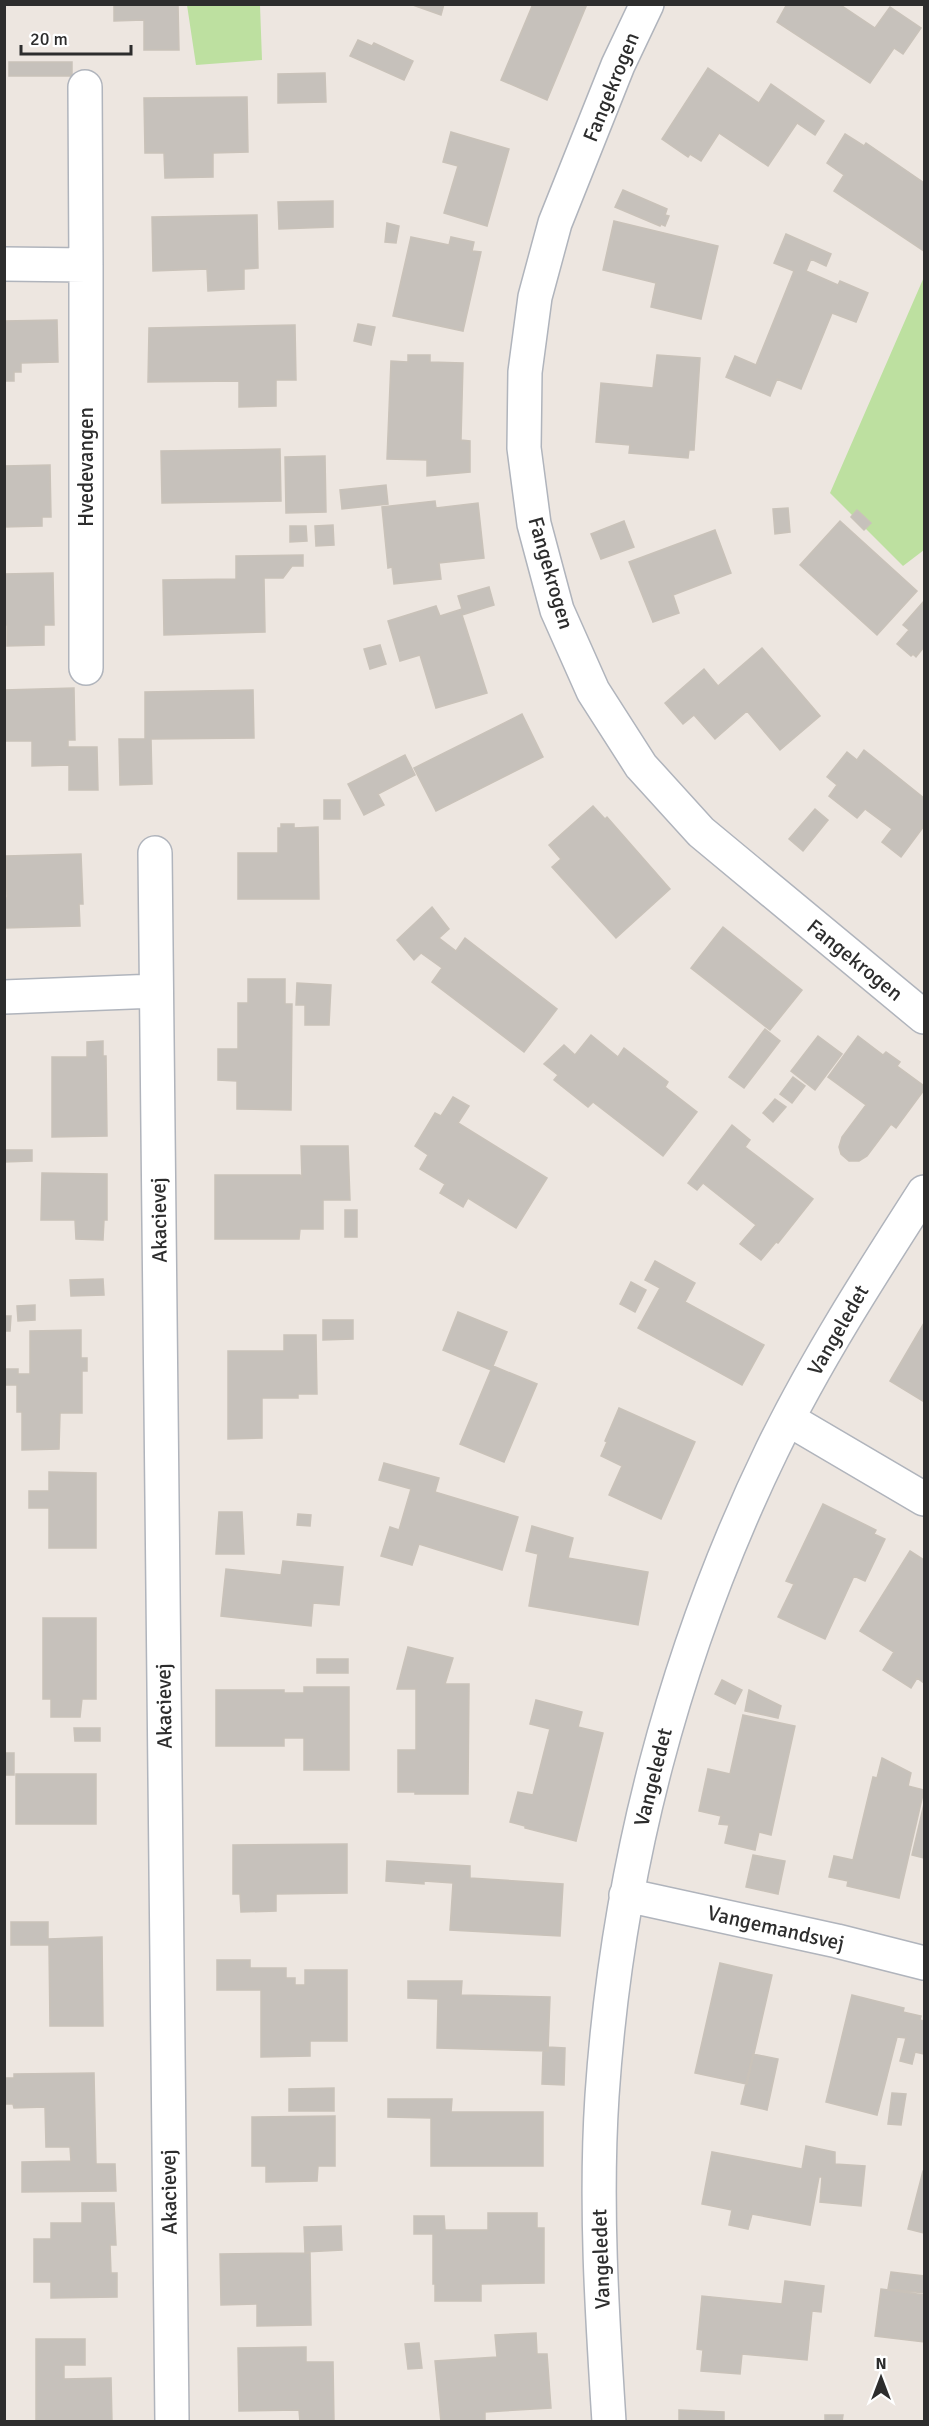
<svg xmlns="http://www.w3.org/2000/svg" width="929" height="2426" viewBox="0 0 929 2426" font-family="Signika,sans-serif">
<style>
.green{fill:#bde0a0}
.building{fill:#c6c1bb;stroke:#c9c2b9;stroke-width:1.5}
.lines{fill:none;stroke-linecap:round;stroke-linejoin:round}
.minor-casing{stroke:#b0b4bc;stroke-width:36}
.minor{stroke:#fff;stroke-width:33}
.labels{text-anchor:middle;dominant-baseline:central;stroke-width:6;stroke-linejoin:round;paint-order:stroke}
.street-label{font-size:21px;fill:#2d2d2d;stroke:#fff}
</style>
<rect width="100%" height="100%" fill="#ede6e0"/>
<!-- green -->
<path class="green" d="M187 5H260L262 60 196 65Z
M924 277V550L903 566 830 493Z"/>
<!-- building -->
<path class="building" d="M114 4H178L179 50H144V20L114 21Z
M410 4H444L441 15Z
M533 4H587L547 100 501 80Z
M787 4H839L875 28 890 7 921 28 903 54 894 48 870 83 777 22Z
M358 40 372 46 374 43 413 61 404 80 350 56Z
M9 62H72V76H9Z
M708 68 759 103 771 84 824 121 815 135 797 123 768 166 719 133 701 161 690 154 688 157 662 139Z
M325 73 326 102 278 103V74Z
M247 97 248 152 213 153V177L165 178 164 153H145L144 98Z
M451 132 509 149 487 226 444 213 458 166 443 162Z
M845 134 864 146 866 143 924 183V251L834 191 844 175 827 163Z
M623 190 667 209 665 215 669 216 665 226 661 224 660 226 615 207Z
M333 201V227L279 229 278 202Z
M257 215 258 268 244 269V289L208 291 207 269 153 271 152 217Z
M614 221 718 246 701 319 651 307 656 283 603 270Z
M387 223 399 226 396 243 385 242Z
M786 234 831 254 826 266 811 259 806 271 838 285 840 281 868 293 856 322 832 313 801 389 777 379 770 396 726 377 735 356 756 365 794 271 774 263Z
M411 237 449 245 451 237 474 242 472 251 481 252 463 331 393 316Z
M57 320 58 362 21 363V372H14V381H4V321Z
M358 324 375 327 371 345 354 341Z
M295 325 296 380H276V406L239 407V381L148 382 149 328Z
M408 355H430V362L463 363 461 440 470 441V472L427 476V460L387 459 391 361 408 362Z
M657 355 700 358 694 450H689L688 458 629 453 630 445 596 442 601 383 653 388Z
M280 449 281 501 162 503 161 451Z
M325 456 326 512 286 513 285 457Z
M50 465 51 517H42V526L4 527V466Z
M386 485 388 504 342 509 340 490Z
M435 501 436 508 478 503 484 558 439 563 441 579 394 584 392 567 388 568 382 507Z
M788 508 790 532 775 534 773 509Z
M857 510 871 523 864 530 851 517Z
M624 521 634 547 601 559 591 534Z
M840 521 917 591 877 635 800 565Z
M333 525 334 545 316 546 315 526Z
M290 526H306L307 541 290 542Z
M715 530 731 573 673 595 679 613 653 622 629 562Z
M303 555V566H292L283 578H264L265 632 164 635 163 580 236 579V556Z
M53 573 54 625H44V645L7 646V625H4V574Z
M489 587 494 605 462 615 487 693 436 708 420 655 400 661 388 621 436 606 440 616 462 609 458 596Z
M924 601V647L916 657 913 654 911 656 897 644 909 630 903 625Z
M380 645 386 664 370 669 364 649Z
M762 648 820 716 780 750 747 711 715 739 694 715 683 724 665 703 704 669 718 686Z
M74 688 75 740H68V747H97L98 790H69V765L32 766V741H4V690Z
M253 690 254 738 151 739 152 784 120 785 119 739H145V692Z
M522 714 543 757 436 811 414 768Z
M864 750 924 798V826L901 857 882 842 892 829 865 809 857 818 829 796 837 785 827 777 847 752 857 760Z
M405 755 415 775 378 794 384 805 364 815 348 784Z
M324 800H340V819H324Z
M593 806 605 819 607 817 670 889 616 938 552 867 561 859 549 845Z
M815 809 828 820 803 851 789 839Z
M281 824H294V828L318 827 319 899H238V853H278V828H281Z
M81 854 83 904H79L80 926 4 928V898H7L6 856Z
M432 907 449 929 439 938 456 951 465 938 557 1009 524 1052 432 982 442 968 421 953 414 960 397 940Z
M723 927 802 990 770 1030 691 968Z
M248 979H285V1004H292L291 1110 237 1109V1081L218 1080V1049H238V1003H248Z
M297 983 331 985 329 1025H305V1005H296Z
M765 1029 780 1041 744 1088 729 1077Z
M591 1035 618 1057 624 1048 668 1082 665 1087 697 1112 663 1156 593 1102 588 1107 554 1080 558 1075 544 1064 564 1045 575 1055Z
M818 1036 842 1054 815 1090 791 1071Z
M858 1036 883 1055 886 1052 900 1062 897 1066 924 1086V1090L896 1128 891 1124 867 1156 859 1161H849L841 1154 839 1147 842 1137 866 1105 828 1077Z
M103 1041V1056H106L107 1136 52 1137V1057H87V1042Z
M793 1077 805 1086 792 1103 780 1094Z
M453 1097 469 1106 458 1123 547 1178 516 1228 468 1198 463 1207 440 1193 445 1184 420 1169 428 1155 415 1146 435 1113 441 1116Z
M775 1099 786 1107 773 1122 763 1113Z
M732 1125 750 1140 745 1147 813 1199 778 1243 776 1242 761 1260 740 1244 756 1225 703 1183 697 1190 688 1183Z
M301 1146H348L350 1200H323V1229H300L299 1239H215V1175H300L302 1178Z
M4 1150H32V1161L4 1162Z
M42 1173 107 1174V1220H104L103 1240 76 1239 75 1220H41Z
M345 1210H357V1237H345Z
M655 1261 695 1283 685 1302 764 1345 742 1385 638 1328 660 1288 645 1280Z
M103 1279 104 1295 71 1296 70 1280Z
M631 1282 646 1290 635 1312 620 1304Z
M35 1305V1320L18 1321 17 1306Z
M458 1312 507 1332 493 1366 537 1384 504 1462 460 1444 491 1370 443 1350Z
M4 1316H11L10 1331H4Z
M323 1320H353V1339L323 1340Z
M924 1323V1398L923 1401 890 1381Z
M81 1330V1358H87V1371H82V1413H60L59 1449 22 1450V1412H17V1385H4V1369H18V1374H30V1331Z
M284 1335H316L317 1394H298V1398H262V1438L228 1439V1351H284Z
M619 1408 695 1442 661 1519 609 1495 622 1466 601 1456 607 1442 605 1441Z
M384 1463 439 1478 435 1492 518 1517 502 1570 419 1544 412 1565 381 1556 390 1527 399 1530 411 1489 379 1480Z
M49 1472 96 1473V1548H49V1508H29V1491H49Z
M823 1504 876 1530 874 1534 885 1539 865 1581 854 1576 825 1639 778 1617 794 1584 786 1581Z
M219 1512H242L244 1554H216Z
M298 1514 311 1515 310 1526 297 1525Z
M532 1526 573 1538 568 1558 648 1572 638 1625 529 1606 538 1554 526 1551Z
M910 1551 924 1560V1683L917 1678 911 1688 883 1670 894 1652 860 1631Z
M283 1561 343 1567 339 1605 313 1603 311 1626 221 1616 226 1569 281 1575Z
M43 1618H96V1699H82L80 1717H51V1699H43Z
M408 1647 453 1658 445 1684H469L468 1794H415V1792H398V1750H416V1689H397Z
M317 1659H348V1673H317Z
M722 1680 742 1690 735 1704 715 1694Z
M304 1687H349V1770H304V1738H284V1746H216V1690H284V1693H304Z
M749 1690 781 1706 778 1718 745 1711Z
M536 1700 582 1712 578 1727 603 1733 576 1841 525 1828V1826L510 1822 518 1792 533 1795 550 1729 530 1724Z
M743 1715 795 1726 771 1835 759 1832 755 1850 725 1843 729 1825 719 1824 721 1816 699 1811 708 1769 730 1774Z
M74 1728H100V1741H75Z
M4 1753H14V1775H4Z
M882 1758 911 1773 908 1786 924 1790 899 1898 847 1886 848 1881 829 1877 834 1856 853 1860 873 1777 877 1778Z
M16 1774H96V1824H16Z
M924 1804V1858L912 1855Z
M347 1844V1893L276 1894V1911L241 1912 240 1894H233V1845Z
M753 1855 785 1861 778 1894 746 1887Z
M387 1861 470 1866V1878L563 1884 560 1936 450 1930 453 1883 424 1881V1884L386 1881Z
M11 1922H48V1939L102 1937 103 2026H50L49 1945H11Z
M217 1960H250V1968H286V1978H295V1985H305V1970H347V2041H310V2056L261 2057V1990H217Z
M720 1963 772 1975 747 2084 695 2073Z
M408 1981H462L461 1995 550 1997 548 2051 437 2048 438 1999 408 1998Z
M852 1995 904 2008 903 2012 921 2016 920 2020 924 2021V2054L915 2052 912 2064 900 2061 906 2038 897 2037 877 2115 826 2102Z
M548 2047 565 2048 564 2085 542 2084 543 2051H548Z
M753 2054 778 2059 767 2110 741 2104Z
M94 2073 96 2164H115L116 2191 22 2192V2162L71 2161 70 2147H46L45 2107 14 2108 13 2104H4V2078H14V2074Z
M334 2088V2111H289V2089Z
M892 2093 906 2094 901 2125 888 2124Z
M388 2099H452L451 2112H543V2166H431V2118L388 2117Z
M335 2116V2166H318L317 2181 266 2182V2166H252V2117Z
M806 2146 835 2152V2164L865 2166 861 2206 820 2202 822 2177H819L810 2225 752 2214 748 2229 729 2225 732 2210 702 2204 712 2152 802 2169Z
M923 2171H924V2233L908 2229Z
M82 2203H114L116 2245H110L111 2273H117V2297L51 2298V2282H34V2239H51V2223H82Z
M488 2213H537V2228H544V2283L481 2284V2301H435V2284H433V2234H414V2216H444L445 2230H488Z
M341 2226 342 2250 305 2252 304 2227Z
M310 2253 311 2325 257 2326V2304L221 2305 220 2254Z
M891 2272 924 2276V2293L888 2289Z
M785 2281 824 2286 821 2312 812 2311 807 2360 742 2354 740 2374 701 2371 703 2350 697 2349 702 2296 782 2304Z
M881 2289 924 2295V2342L875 2336Z
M536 2333 537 2354H547L551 2408 485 2412V2422H441L435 2361 497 2357 495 2335Z
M36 2339H85V2365H64V2379L111 2378 112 2422H36Z
M419 2343 422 2368 408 2369 405 2344Z
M306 2347V2362H333L334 2422H300L299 2410 239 2411 238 2348Z
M679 2410 724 2412V2422H679Z
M825 2415H843L842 2422H825Z"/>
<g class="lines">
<defs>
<path id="minor" d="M647 4 618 65 555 223 535 297 525 372 524 448 534 524 557 610 593 691 641 766 701 832 924 1017
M85 87 86 265
M4 264 86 265V668
M155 853 172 2422
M4 997 156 991
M788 1419 924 1499
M626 1895 837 1941 924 1963
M609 2422C602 2313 595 2204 602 2096 617 1872 674 1652 772 1450 816 1360 870 1276 924 1192"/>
</defs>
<!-- minor casing -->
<use href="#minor" class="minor-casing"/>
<!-- minor -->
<use href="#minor" class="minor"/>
</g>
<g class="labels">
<!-- street labels -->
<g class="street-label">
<text transform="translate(611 87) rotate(-68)">Fangekrogen</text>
<text transform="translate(86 467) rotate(-90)">Hvedevangen</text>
<text transform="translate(551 573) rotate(74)">Fangekrogen</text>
<text transform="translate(855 960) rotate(39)">Fangekrogen</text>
<text transform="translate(159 1220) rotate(-91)">Akacievej</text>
<text transform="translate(838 1330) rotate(-60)">Vangeledet</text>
<text transform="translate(164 1706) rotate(-91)">Akacievej</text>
<text transform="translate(653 1777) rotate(-76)">Vangeledet</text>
<text transform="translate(776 1928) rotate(13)">Vangemandsvej</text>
<text transform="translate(169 2192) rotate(-91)">Akacievej</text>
<text transform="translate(601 2259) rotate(-92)">Vangeledet</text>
</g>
</g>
<!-- border -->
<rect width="929" height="2426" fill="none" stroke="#2d2d2d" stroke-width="12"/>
<!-- north arrow -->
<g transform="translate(881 2378)" stroke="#ffffff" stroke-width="4.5" paint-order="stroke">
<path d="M0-4.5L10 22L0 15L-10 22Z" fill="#2d2d2d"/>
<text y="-9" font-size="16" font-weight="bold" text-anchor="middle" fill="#2d2d2d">N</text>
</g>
<!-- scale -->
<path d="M21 45v9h110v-9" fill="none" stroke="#2d2d2d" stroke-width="3"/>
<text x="30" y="45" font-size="18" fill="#2d2d2d" stroke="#ffffff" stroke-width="4.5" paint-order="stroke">20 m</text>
</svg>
